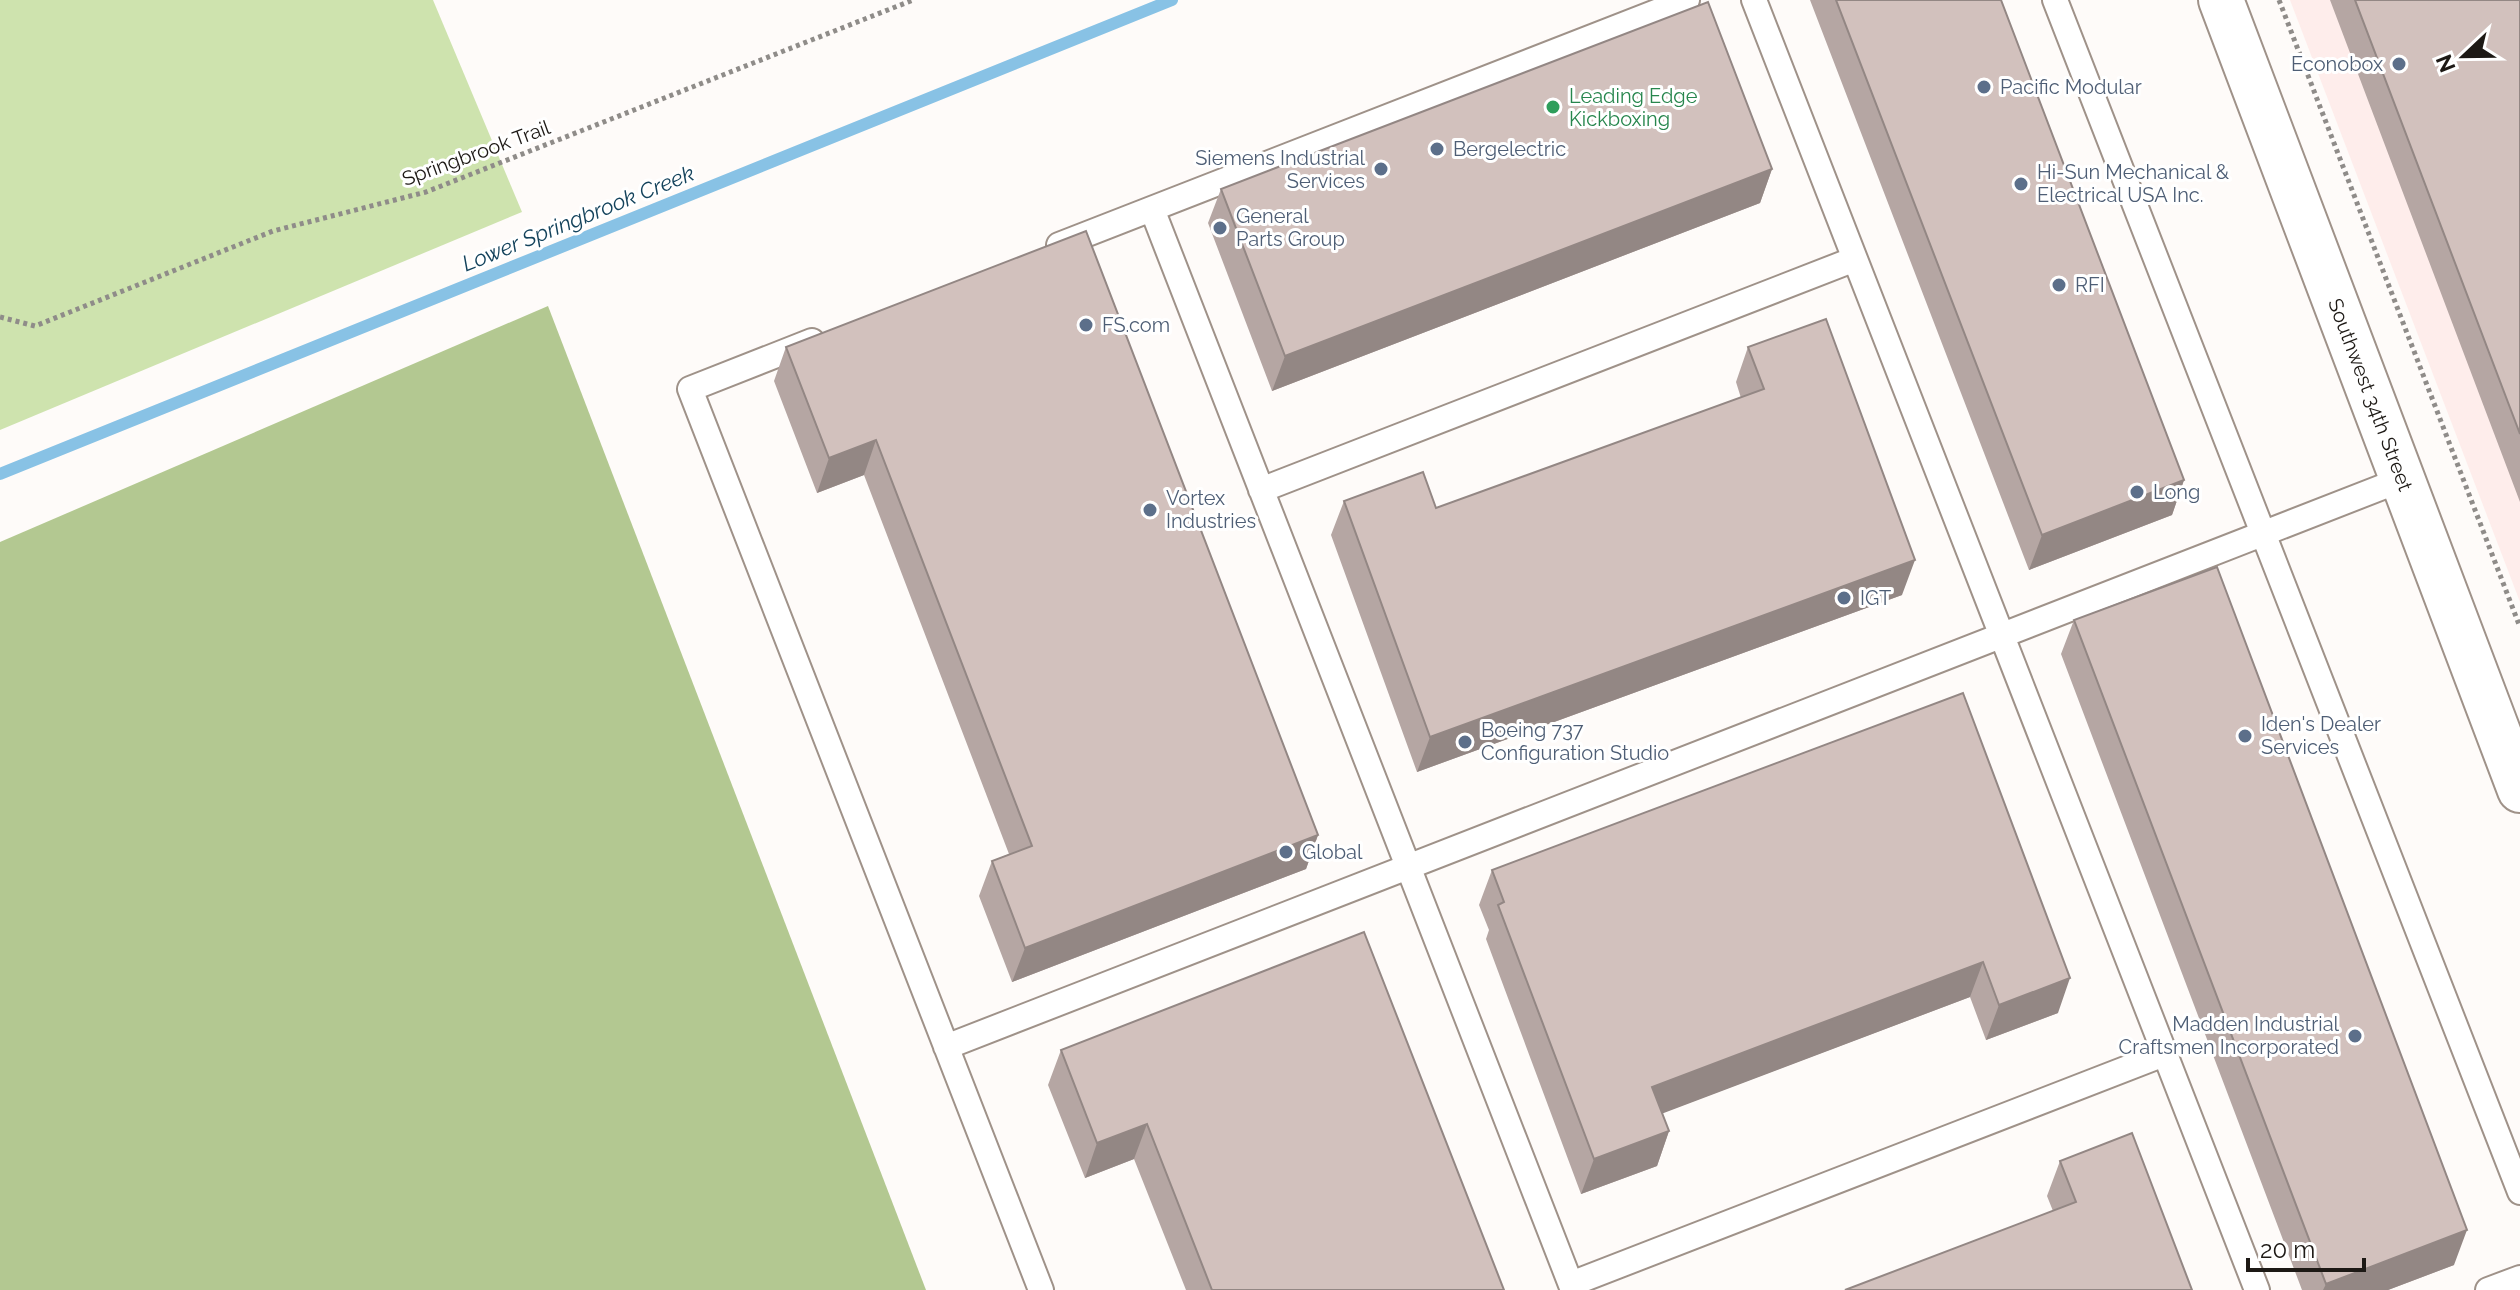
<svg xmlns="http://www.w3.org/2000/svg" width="2520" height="1290" viewBox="0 0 2520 1290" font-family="Raleway,sans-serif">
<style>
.industrial{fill:#feedeb}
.green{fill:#cee3ae}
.forest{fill:#b3c891}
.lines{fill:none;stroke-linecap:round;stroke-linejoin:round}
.stream{stroke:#88c2e5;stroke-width:12}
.service-casing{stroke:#9f9289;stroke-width:28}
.tertiary-casing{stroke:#9f9289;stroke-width:48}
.path{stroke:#8f8c89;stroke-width:5;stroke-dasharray:4 4;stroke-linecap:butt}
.service{stroke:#fff;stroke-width:24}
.tertiary{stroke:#fff;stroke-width:44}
.wall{fill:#b5a6a3}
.shaded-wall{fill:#938784}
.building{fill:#d2c1bd;stroke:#938784;stroke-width:2}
.service-dot{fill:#5c6f8a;stroke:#fff;stroke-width:3}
.leisure-dot{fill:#2e9e5b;stroke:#fff;stroke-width:3}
.labels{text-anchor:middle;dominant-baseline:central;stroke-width:6;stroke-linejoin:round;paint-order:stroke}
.service-label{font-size:20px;fill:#4e5e75;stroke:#fff;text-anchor:start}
.leisure-label{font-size:20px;fill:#27864d;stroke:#fff;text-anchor:start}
.street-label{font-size:20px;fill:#1d1915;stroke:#fff}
.water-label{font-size:22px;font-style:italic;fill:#14435c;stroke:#fff}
</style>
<rect width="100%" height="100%" fill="#fefbf9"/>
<!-- industrial -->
<path class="industrial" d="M2290 0H2520V602Z"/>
<!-- green -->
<path class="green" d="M0 0H433L522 212 0 430Z"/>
<!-- forest -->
<path class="forest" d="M548 306 926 1290H0V542Z"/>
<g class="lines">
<!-- stream -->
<path class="stream" d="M0 474 1172 0"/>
<defs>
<path id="service" d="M1754 0 2257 1290
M2055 0 2520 1192
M1152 209 1573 1290
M1059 245 1687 0
M812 341 690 389 1041 1290
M1261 490 1855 259
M946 1047 2403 479
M1571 1284 2164 1054
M2488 1290 2520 1278"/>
<g id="tertiary">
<path id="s1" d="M2221 0 2520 790"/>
</g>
</defs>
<!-- service casing -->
<use href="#service" class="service-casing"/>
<!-- tertiary casing -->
<use href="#tertiary" class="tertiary-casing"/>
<!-- path -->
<path class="path" d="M2279 0 2520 627
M0 317 35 326 273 231 426 192 913 0"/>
<!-- service -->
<use href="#service" class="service"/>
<!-- tertiary -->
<use href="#tertiary" class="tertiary"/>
</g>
<!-- wall -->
<path class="wall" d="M1810 0H2001L2184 480 2172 515 2029 570Z
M2330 0H2520V502Z
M1772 169 1760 203 1272 391 1208 223 1221 189Z
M786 347 1318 835 1306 869 1012 982 979 896 992 861 1009 854 864 475 817 493 774 381Z
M1748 347 1902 595 1417 772 1331 535 1344 501 1436 508 1741 398 1736 382Z
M2074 620 2454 1265 2388 1290H2302L2061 654Z
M1963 693 2058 1013 1986 1040 1970 997 1662 1113 1669 1131 1657 1166 1581 1194 1486 939 1489 930 1479 905 1492 870Z
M1061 1050 1504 1290H1186L1134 1159 1085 1178 1048 1085Z
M2060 1161 2192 1290 2053 1211 2047 1196Z"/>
<!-- shaded-wall -->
<path class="shaded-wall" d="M1772 169 1760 203 1272 391 1285 356Z
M876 440 864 475 817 493 829 458Z
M2184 480 2172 515 2029 570 2042 535Z
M1915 560 1902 595 1417 772 1430 737Z
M1318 835 1306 869 1012 982 1025 948Z
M1983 962 1970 997 1640 1122 1652 1087Z
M2070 978 2058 1013 1986 1040 1999 1005Z
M1147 1124 1134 1159 1085 1178 1097 1143Z
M1669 1131 1657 1166 1581 1194 1594 1159Z
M2467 1230 2454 1265 2388 1290H2323L2326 1284Z"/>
<!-- building -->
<path class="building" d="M1836 0H2001L2184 480 2042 535Z
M2355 0H2520V434Z
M1708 2 1772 169 1285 356 1221 189Z
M1086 231 1318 835 1025 948 992 861 1032 846 876 440 829 458 786 347Z
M1826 319 1915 560 1430 737 1344 501 1423 472 1436 508 1764 389 1748 347Z
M2217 567 2467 1230 2326 1284 2074 620Z
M1963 693 2070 978 1999 1005 1983 962 1652 1087 1669 1131 1594 1159 1498 905 1504 902 1492 870Z
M1364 932 1504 1290H1212L1147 1124 1097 1143 1061 1050Z
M2132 1133 2192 1290H1845L2076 1202 2060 1161Z"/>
<!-- markers -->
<g class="service-dot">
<circle cx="2399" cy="64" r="8"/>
<circle cx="1984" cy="87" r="8"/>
<circle cx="1437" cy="149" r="8"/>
<circle cx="1381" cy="169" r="8"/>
<circle cx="2021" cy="184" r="8"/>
<circle cx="1220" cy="228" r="8"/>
<circle cx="2059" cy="285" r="8"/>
<circle cx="1086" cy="325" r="8"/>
<circle cx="2137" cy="492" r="8"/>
<circle cx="1150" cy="510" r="8"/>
<circle cx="1844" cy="598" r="8"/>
<circle cx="2245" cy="736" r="8"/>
<circle cx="1465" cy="742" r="8"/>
<circle cx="1286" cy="852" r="8"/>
<circle cx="2355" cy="1036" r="8"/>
</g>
<circle class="leisure-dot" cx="1553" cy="107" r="8"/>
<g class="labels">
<!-- service labels -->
<g class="service-label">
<text x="2383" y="64" text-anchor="end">Econobox</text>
<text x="2000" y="87">Pacific Modular</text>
<text x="1453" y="149">Bergelectric</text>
<text x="1365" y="158" text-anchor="end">Siemens Industrial<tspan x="1365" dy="23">Services</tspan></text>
<text x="2037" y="172">Hi-Sun Mechanical &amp;<tspan x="2037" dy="23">Electrical USA Inc.</tspan></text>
<text x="1236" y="216">General<tspan x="1236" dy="23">Parts Group</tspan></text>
<text x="2075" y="285">RFI</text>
<text x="1102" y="325">FS.com</text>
<text x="2153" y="492">Long</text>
<text x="1166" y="498">Vortex<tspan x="1166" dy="23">Industries</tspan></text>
<text x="1860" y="598">IGT</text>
<text x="2261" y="724">Iden's Dealer<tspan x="2261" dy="23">Services</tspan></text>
<text x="1481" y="730">Boeing 737<tspan x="1481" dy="23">Configuration Studio</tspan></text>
<text x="1302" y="852">Global</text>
<text x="2339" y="1024" text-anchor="end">Madden Industrial<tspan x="2339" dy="23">Craftsmen Incorporated</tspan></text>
</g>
<!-- leisure labels -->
<g class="leisure-label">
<text x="1569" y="96">Leading Edge<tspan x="1569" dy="23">Kickboxing</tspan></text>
</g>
<!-- street labels -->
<g class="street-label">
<text transform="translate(476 153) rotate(-20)">Springbrook Trail</text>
<text stroke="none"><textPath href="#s1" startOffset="422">Southwest 34th Street</textPath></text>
</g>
<!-- water labels -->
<g class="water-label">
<text transform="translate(578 218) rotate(-22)">Lower Springbrook Creek</text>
</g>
</g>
<!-- north arrow -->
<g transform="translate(2464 56) rotate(248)" stroke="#ffffff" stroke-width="6" paint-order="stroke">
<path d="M0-6L14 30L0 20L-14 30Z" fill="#1d1915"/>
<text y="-12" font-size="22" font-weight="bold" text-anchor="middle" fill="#1d1915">N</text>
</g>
<!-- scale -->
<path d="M2248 1258v12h116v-12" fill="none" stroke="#1d1915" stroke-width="4"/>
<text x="2260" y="1258" font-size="24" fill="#1d1915" stroke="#ffffff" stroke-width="6" paint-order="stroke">20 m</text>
</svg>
